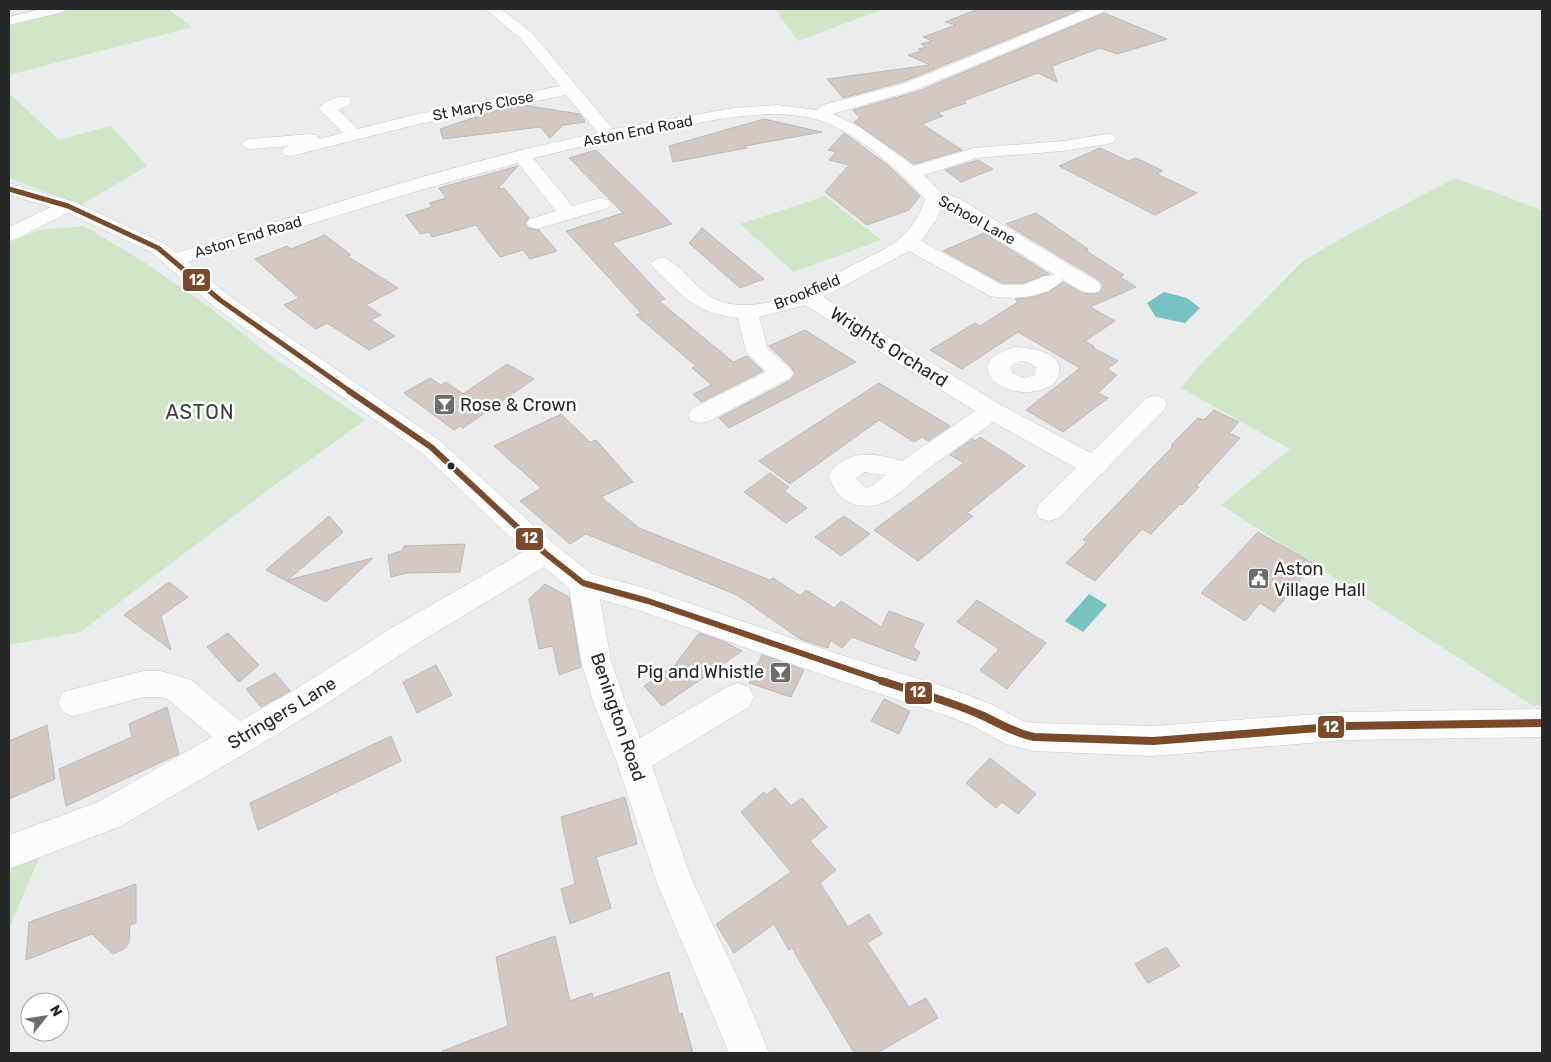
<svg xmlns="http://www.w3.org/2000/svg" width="1551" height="1062" viewBox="0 0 1551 1062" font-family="Rubik,sans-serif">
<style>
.green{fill:#cee6c5}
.water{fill:#77c1c2}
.building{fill:#d4c9c2;stroke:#b9baba}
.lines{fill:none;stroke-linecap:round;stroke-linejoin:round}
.minor-casing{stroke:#c7c8ca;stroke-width:1}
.minor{fill:#fcfcfc;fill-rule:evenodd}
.bus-1-far2-casing{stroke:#fff;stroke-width:8}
.bus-1-far1-casing{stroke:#fff;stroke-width:10}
.bus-1-casing{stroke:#fff;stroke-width:12}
.bus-1-far2{stroke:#7a4b2a;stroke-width:5}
.bus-1-far1{stroke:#7a4b2a;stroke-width:6}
.bus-1{stroke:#7a4b2a;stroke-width:8}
.bus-dot{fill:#262728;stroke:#fff;stroke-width:2}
.labels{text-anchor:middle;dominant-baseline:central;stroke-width:5;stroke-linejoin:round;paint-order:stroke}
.far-street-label{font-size:15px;fill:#262728;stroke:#fff}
.street-label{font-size:18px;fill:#262728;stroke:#fff}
.poi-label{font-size:18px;fill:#262728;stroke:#fff;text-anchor:start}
.quarter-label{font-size:20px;letter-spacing:1px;fill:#3d3e41;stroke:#fff}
.line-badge{stroke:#fff;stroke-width:2}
.badge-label{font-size:14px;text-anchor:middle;font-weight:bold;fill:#fff}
</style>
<rect width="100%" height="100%" fill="#e9ebed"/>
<!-- green -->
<path class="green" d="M73 9H168L192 27 9 75V26Z
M775 9H883L798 41Z
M9 93 59 140 111 126 147 166 81 205 9 178Z
M1455 178 1542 210V705L1533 706 1221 505 1290 449 1181 388 1199 366 1303 261 1356 230Z
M825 196 881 240 794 272 740 224Z
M84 226 141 260 209 307 267 353 365 420 279 482 80 632 9 645V243L40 230Z
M47 839 9 929V877L21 848Z"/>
<!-- water -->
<path class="water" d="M1164 292 1187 298 1200 308 1185 323 1156 317 1147 303Z
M1089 594 1107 605 1083 632 1065 621Z"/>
<!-- building -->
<path class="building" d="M978 9H1082L905 81 843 98 827 79 930 65 908 55 921 51 918 49 926 47 921 44 932 41 923 37 956 25 945 22Z
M1104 13 1167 39 1117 54 1100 48 1052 66 1057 82 1038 73 963 101 966 103 937 113 943 116 922 124 962 150 914 164 854 122 860 118 853 110 919 91Z
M523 105 580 114 585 122 563 125 550 138 540 127 443 139 440 129 491 112Z
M764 119 822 132 745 146 747 148 673 162 669 146Z
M844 133 889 166 920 196 909 210 867 225 825 192 849 165 829 160 836 152 828 150Z
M1100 148 1128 161 1136 158 1163 171 1157 174 1197 193 1155 215 1059 166Z
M596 150 672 224 612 243 665 299 659 301 733 362 747 356 763 371 701 402 693 394 712 385 692 368 696 366 636 315 641 313 566 231 623 213 569 158Z
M978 160 993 169 961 182 945 170Z
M518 166 499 187 501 189 504 188 529 218 525 223 528 228 539 230 557 251 530 259 523 250 500 257 476 225 432 237 429 232 420 234 406 215 432 207 429 203 446 198 439 188Z
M1036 213 1088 249 1085 250 1124 275 1120 277 1136 287 1090 307 1115 321 1085 341 1094 346 1092 347 1118 361 1107 369 1117 375 1098 393 1108 398 1063 432 1026 410 1080 368 1018 332 962 369 930 350 975 323 980 326 1018 302 1015 299 1029 298 1049 292 1063 282 1082 293 1092 294 1100 293 1103 286 1099 280 1006 224Z
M702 228 764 279 740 288 689 243Z
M984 233 1049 274 1023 283H1002L943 251Z
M325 235 351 255 347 256 398 288 366 305 381 315 371 320 395 336 369 350 327 323 316 329 284 305 299 298 255 259 287 246 291 249Z
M805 330 856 362 729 428 719 418 791 380 795 374 791 367 769 346Z
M507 364 534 379 463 428 460 426 454 430 404 393 430 378 441 385 446 382 463 394Z
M879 383 950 426 928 441 922 437 914 442 879 420 790 484 759 461Z
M1214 410 1239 422 1229 433 1240 438 1196 486 1199 487 1182 505 1180 504 1151 534 1142 529 1095 581 1066 563 1087 542 1083 540 1173 446 1171 445 1198 418 1204 420Z
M561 414 590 442 596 440 633 482 601 497 639 528 770 580 773 578 800 596 806 590 834 608 841 601 881 627 889 611 924 624 913 647 920 652 916 661 852 637 842 648 831 640 828 648 800 639 737 595 651 560 586 534 570 544 520 501 541 488 494 446Z
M980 437 1025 466 967 513 973 516 918 561 874 530 964 463 950 455 972 439 975 441Z
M770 473 789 487 784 491 807 508 786 523 744 492Z
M329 516 343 532 288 580 373 558 326 602 266 570Z
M844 516 870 534 841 556 815 537Z
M1258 532 1314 564 1274 612 1260 603 1245 621 1201 593Z
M465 544 460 572 406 573 391 577 388 555 402 551 404 546Z
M169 582 188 597 161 616 171 650 124 615Z
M545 584 569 597 581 667 559 675 553 646 539 649 529 599Z
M977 600 1046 643 1007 689 980 670 999 649 957 622Z
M228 633 259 665 239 682 207 647Z
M699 633 725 642 742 651 662 706 644 686 674 666Z
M762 655 804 670 791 697 749 683Z
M436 665 452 695 417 713 403 682Z
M275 673 290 691 261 707 246 689Z
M884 699 910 711 899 734 871 721Z
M167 707 179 754 66 806 59 769 132 737 129 724Z
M47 725 55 779 9 799V741Z
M391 736 401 761 258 830 250 803Z
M990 758 1036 794 1018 814 1002 802 996 808 966 783Z
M775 788 791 806 802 798 827 827 810 841 836 870 820 883 848 927 869 914 882 934 867 943 909 1007 926 998 938 1018 877 1053H854L792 948 789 950 774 924 734 953 716 924 791 872 741 812 764 792 766 795Z
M625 797 637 844 596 857 611 908 570 924 561 889 575 884 561 817Z
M136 884V923L130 925 129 943 124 949 113 954 92 934 26 960 29 922Z
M555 936 570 1001 592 993 593 998 669 972 679 1014 682 1013 693 1053H443L442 1051 508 1026 496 957Z
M1166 947 1180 966 1148 983 1135 964Z"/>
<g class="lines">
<defs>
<path id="minor" d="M42 9H65L63 12 9 25V17Z
M485 9H501L531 32 613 129 734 108 777 105 817 110 823 105 906 83 1086 9H1105L1103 12 918 89 833 114 861 128 914 166 974 148 1063 141 1107 134 1113 135 1116 139 1113 143 1107 144 1063 151 976 158 924 175 942 194 958 198 1098 282 1101 287 1098 292C1083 295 1072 285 1060 278L1062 280C1049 298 1010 300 990 296L909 251 823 297 1001 405 1091 453 1146 398 1155 396 1164 398 1167 404 1164 410 1108 467 1104 473 1101 474 1059 518 1049 521 1039 518 1036 511 1039 504 1076 468 993 422C972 437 951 452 930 467 907 484 886 514 854 504 840 500 833 489 829 476 845 448 875 453 902 461L975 411 805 305 759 317 768 349 790 368 794 373 790 378 709 421 700 423 691 421 688 415 691 409 766 372 746 352 738 318C697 314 681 295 654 268L651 264 654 260C659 258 664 257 668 260 688 270 700 298 726 303 771 313 816 284 855 264 870 256 886 250 898 240 912 229 920 215 925 199 902 172 853 130 819 120 773 107 720 119 675 127 627 136 580 147 533 158L572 206 601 198 608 200 611 204 608 208 537 229 530 227 527 223 530 219 556 211 518 163 417 191 188 262 228 295 440 441 555 545 592 574 648 589 838 654 951 689 993 705 1023 721 1034 723 1153 726 1345 712 1542 709V737L1345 740 1153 756 1034 751 1006 744 971 725 945 715 838 680 644 612 600 599 611 661 626 704 640 738 727 687 738 683 749 687 754 697 749 707 652 766 691 878 742 987 769 1053H729L657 883 616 760 594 704 581 661 569 588 544 567 415 645 315 711 251 750 121 826 9 869V835L98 802 212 737 169 700 161 697H143L74 716 63 712 58 702 63 692 143 671H161L191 680 240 721 293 691 393 627 525 551 422 453 212 305 151 252 68 213 16 239 9 241V227L51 207 9 195V183L75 202 165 244 176 253C315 210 455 162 598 133L566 95 419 124 291 156 285 155 282 151 285 147 290 146 251 149 245 148 242 144 245 140 251 139 310 134 316 135 319 139 343 133 319 109C324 101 339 95 349 97L351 101 349 105 338 110 358 129 418 114 560 86 520 38ZM942 206 946 207 1055 275 1044 276 1023 285H1002L921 241 936 220ZM864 472 886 475 872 486 866 488 856 478Z
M1016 347C1037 348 1073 355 1054 384 1010 411 952 363 1016 347ZM1020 361 1028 362 1036 367 1035 375 1024 378 1012 373 1011 366Z"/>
</defs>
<!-- minor casing -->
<use href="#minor" class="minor-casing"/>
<!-- minor -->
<use href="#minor" class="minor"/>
<defs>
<path id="bus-1-far2" d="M9 189 68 206 158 248 220 300 351 392"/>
<path id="bus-1-far1" d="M349 391 431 447 545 553 583 583 648 601 886 682"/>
<path id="bus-1" d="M882 681C915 692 949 701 981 715 999 723 1014 733 1034 737L1153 741 1345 726 1542 723"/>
</defs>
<!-- bus-1-far2 casing -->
<use href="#bus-1-far2" class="bus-1-far2-casing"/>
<!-- bus-1-far1 casing -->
<use href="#bus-1-far1" class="bus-1-far1-casing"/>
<!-- bus-1 casing -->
<use href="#bus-1" class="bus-1-casing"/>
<!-- bus-1-far2 -->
<use href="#bus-1-far2" class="bus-1-far2"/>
<!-- bus-1-far1 -->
<use href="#bus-1-far1" class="bus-1-far1"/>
<!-- bus-1 -->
<use href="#bus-1" class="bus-1"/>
</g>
<!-- icons -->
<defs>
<symbol id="bar-square" viewBox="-11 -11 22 22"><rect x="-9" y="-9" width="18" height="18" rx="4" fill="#6a6c6d" stroke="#fff"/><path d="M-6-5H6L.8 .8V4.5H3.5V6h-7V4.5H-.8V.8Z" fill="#fff"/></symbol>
<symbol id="civic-square" viewBox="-11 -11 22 22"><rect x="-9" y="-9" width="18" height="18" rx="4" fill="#6a6c6d" stroke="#fff"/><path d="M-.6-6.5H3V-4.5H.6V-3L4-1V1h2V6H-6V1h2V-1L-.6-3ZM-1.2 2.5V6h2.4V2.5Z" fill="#fff"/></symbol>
</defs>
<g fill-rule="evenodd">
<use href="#bar-square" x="432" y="392" width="25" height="25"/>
<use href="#civic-square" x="1246" y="566" width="25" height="25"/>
<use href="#bar-square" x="768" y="660" width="25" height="25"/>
</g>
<!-- markers -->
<circle class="bus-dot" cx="451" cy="466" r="4.5"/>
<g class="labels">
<!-- far-street labels -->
<g class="far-street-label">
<text transform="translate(483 106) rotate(-11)">St Marys Close</text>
<text transform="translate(638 131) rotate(-11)">Aston End Road</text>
<text transform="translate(977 220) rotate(29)">School Lane</text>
<text transform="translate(248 237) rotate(-17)">Aston End Road</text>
<text transform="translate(807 292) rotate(-22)">Brookfield</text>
</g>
<!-- street labels -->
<g class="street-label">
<text transform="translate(889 347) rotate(32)">Wrights Orchard</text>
<text transform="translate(282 713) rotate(-31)">Stringers Lane</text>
<text transform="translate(618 717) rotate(71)">Benington Road</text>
</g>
<!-- poi labels -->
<g class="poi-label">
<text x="460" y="405">Rose &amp; Crown</text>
<text x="1274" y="569">Aston<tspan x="1274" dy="21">Village Hall</tspan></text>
<text x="764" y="672" text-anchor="end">Pig and Whistle</text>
</g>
<!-- quarter labels -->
<g class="quarter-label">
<text x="200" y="412">ASTON</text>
</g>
</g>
<g class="line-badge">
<rect x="182" y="268" width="29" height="24" rx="5" fill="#7a4b2a"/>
<rect x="515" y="527" width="29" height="24" rx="5" fill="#7a4b2a"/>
<rect x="904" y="681" width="29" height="24" rx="5" fill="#7a4b2a"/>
<rect x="1317" y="715" width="28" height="24" rx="5" fill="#7a4b2a"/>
</g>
<g class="badge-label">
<text x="197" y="285">12</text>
<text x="530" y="543">12</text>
<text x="918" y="697">12</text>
<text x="1331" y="732">12</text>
</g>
<!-- border -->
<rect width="1551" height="1062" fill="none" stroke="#262728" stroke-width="20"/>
<!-- north arrow -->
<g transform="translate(45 1017) rotate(60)"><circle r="24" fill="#ffffff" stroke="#a8a9a9"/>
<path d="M0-4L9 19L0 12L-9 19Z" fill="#6a6c6d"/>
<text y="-8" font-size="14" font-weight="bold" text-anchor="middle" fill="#262728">N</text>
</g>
</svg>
